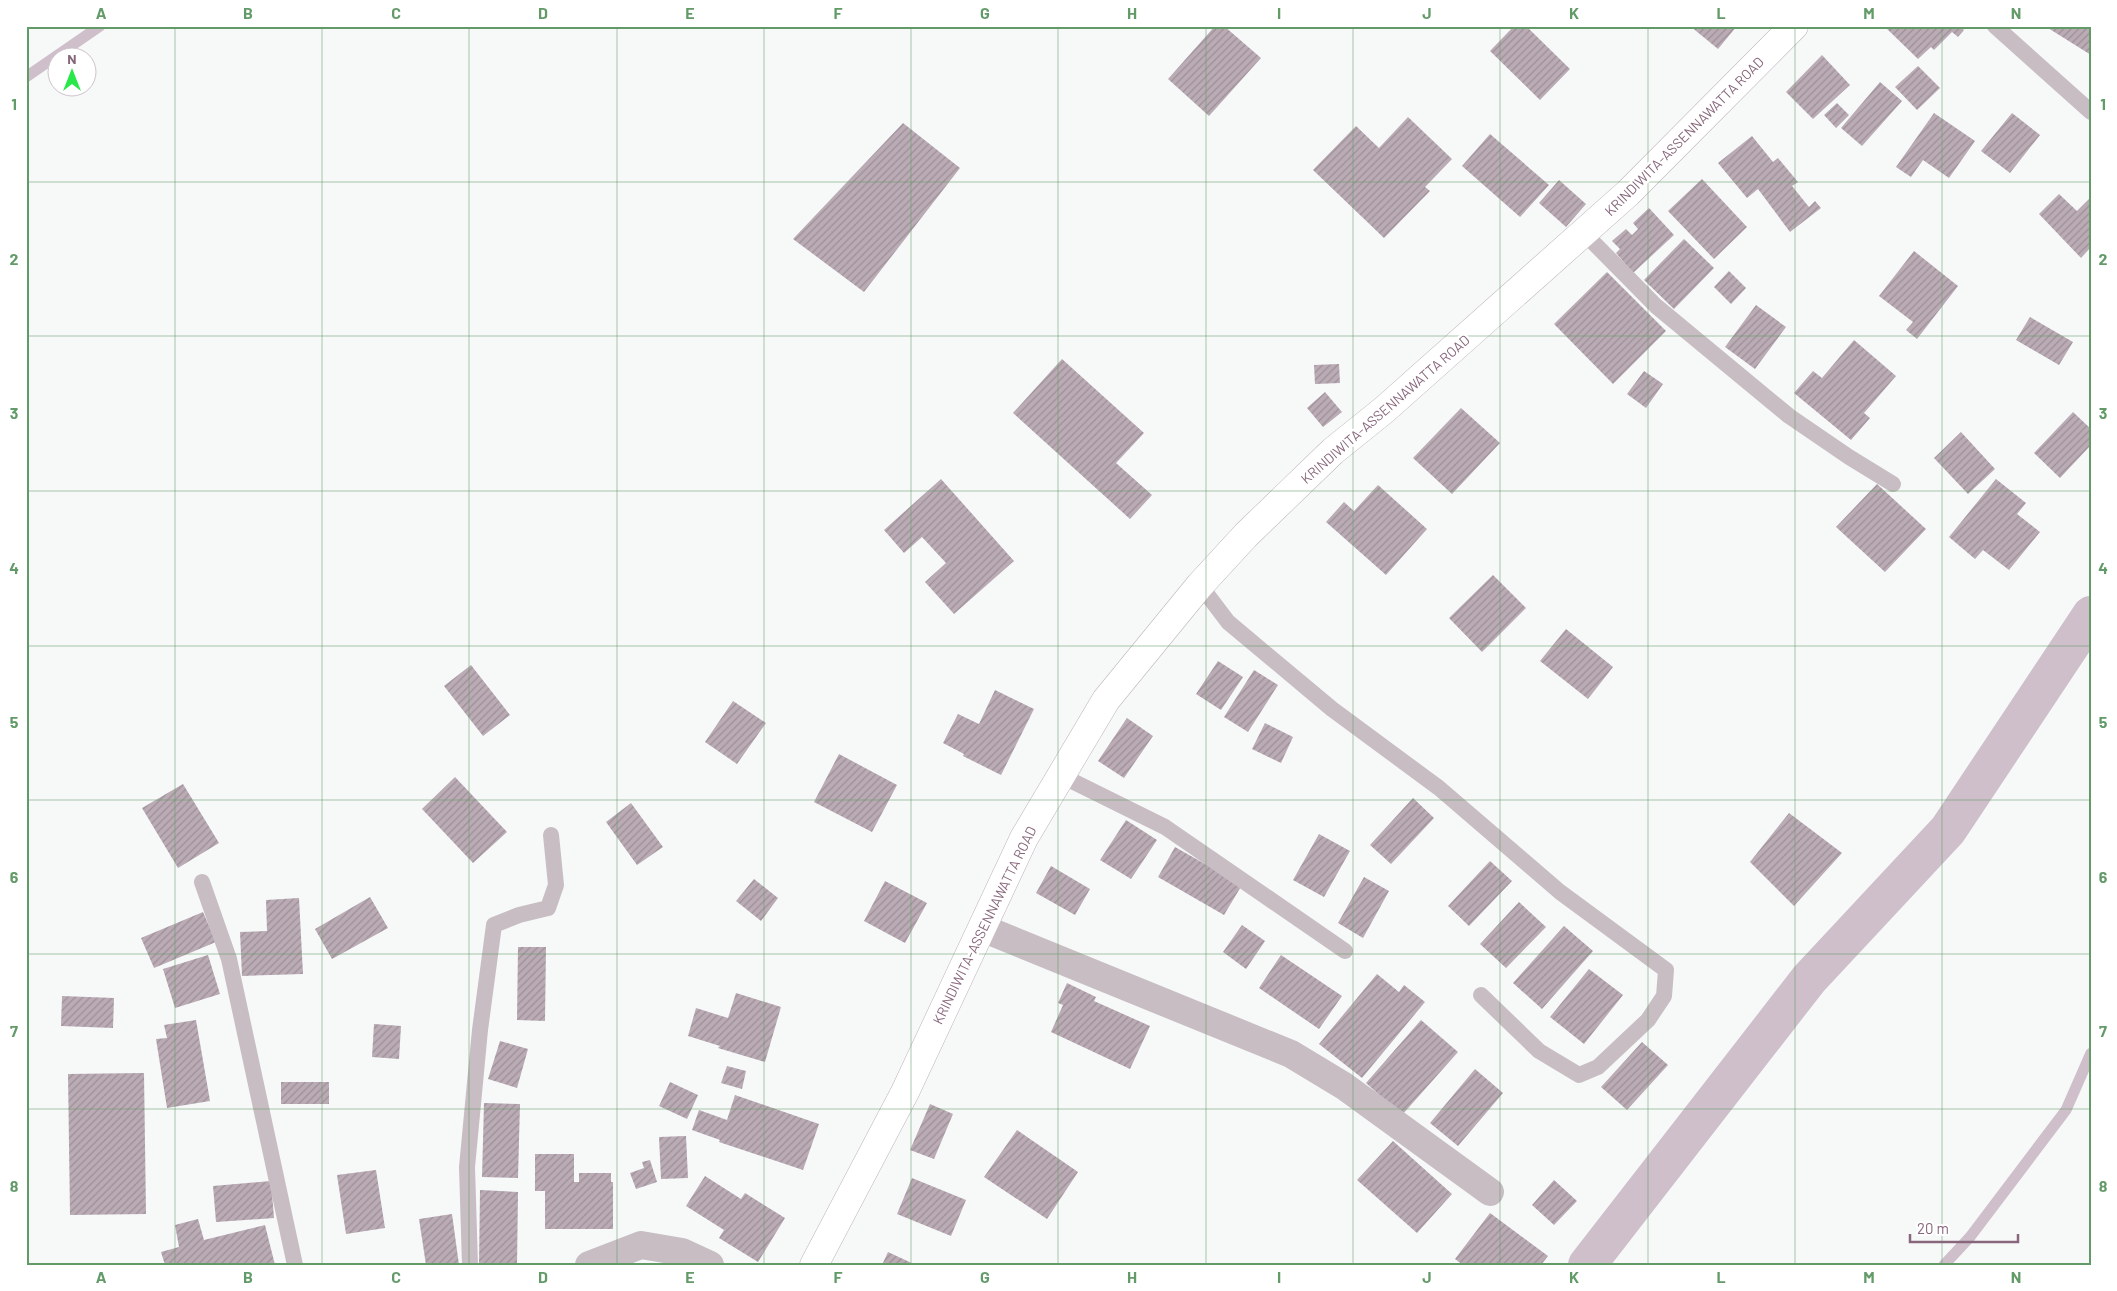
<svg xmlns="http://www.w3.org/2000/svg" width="2117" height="1291" viewBox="0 0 2117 1291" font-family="Barlow,sans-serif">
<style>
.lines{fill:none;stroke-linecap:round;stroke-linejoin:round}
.stream{stroke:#cebfcb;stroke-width:11}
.canal{stroke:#cebfcb;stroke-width:38}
.building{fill:url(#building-hatch)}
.primary-casing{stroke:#bdb3ba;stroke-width:29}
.service{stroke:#c7bdc3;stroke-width:16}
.minor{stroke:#c7bdc3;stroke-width:28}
.primary{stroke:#fff;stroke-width:28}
.grid{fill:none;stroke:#629a68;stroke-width:1;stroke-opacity:0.55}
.labels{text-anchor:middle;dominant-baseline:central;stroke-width:5;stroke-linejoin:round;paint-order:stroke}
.street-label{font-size:14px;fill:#88677c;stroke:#fff}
.neatline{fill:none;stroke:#629a68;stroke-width:2}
.grid-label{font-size:16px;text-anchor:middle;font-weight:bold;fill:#629a68}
</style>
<defs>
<pattern id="building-hatch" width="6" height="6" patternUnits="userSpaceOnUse" patternTransform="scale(1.25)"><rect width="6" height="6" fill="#baabb5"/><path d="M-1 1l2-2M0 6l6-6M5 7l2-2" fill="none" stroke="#9d8f98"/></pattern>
</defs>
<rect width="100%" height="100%" fill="#f7f9f9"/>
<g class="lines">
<!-- stream -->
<path class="stream" d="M26 77 100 26
M1944 1265 1970 1237 2066 1110 2091 1053"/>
<!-- canal -->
<path class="canal" d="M1587 1265 1809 979 1948 830 2091 615"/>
</g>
<!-- building -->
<path class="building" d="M1215 26H1224L1261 58 1209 116 1168 79Z
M1514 26H1526L1570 69 1540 100 1490 51Z
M1690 26H1737L1718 49Z
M1884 26H1960L1964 30 1958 37 1952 32 1934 50 1931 47 1918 59Z
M2049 26H2091V55L2048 28Z
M1822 55 1850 85 1813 119 1786 92Z
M1918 66 1940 88 1917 110 1895 87Z
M1880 82 1902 101 1862 146 1841 128Z
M1837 103 1849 115 1836 128 1824 115Z
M1934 113 1975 141 1949 178 1923 160 1911 177 1896 167Z
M2012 113 2040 135 2010 173 1981 151Z
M1408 117 1452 159 1425 187 1430 191 1384 238 1313 170 1356 126 1379 148Z
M903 123 960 168 864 292 793 239Z
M1490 134 1549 185 1520 217 1462 166Z
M1752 136 1773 162 1778 158 1798 182 1792 186 1809 207 1815 201 1821 208 1790 232 1758 189 1747 198 1718 163Z
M1702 179 1747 227 1714 259 1668 211Z
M1559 180 1586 204 1566 227 1539 203Z
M2059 194 2077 211 2091 197V247L2081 258 2039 214Z
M1649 208 1674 235 1633 273 1616 253 1620 249 1612 241 1626 229 1632 235 1638 229 1633 223Z
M1684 239 1714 268 1674 309 1644 280Z
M1914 251 1958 286 1917 339 1906 330 1913 322 1879 296Z
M1729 271 1746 288 1731 304 1714 287Z
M1607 272 1666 331 1613 384 1554 324Z
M1756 305 1786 327 1755 369 1725 347Z
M2030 317 2073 342 2059 365 2016 340Z
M1854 340 1896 376 1864 413 1870 418 1851 440 1794 393 1813 371 1822 378Z
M1062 359 1144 433 1116 463 1152 495 1130 519 1013 413Z
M1339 364 1340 383 1315 384 1314 365Z
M1644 371 1663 384 1646 408 1627 394Z
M1325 392 1342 412 1323 427 1307 408Z
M1461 408 1500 443 1452 494 1413 458Z
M2073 412 2091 429V445L2060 478 2034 453Z
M1961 432 1995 469 1968 494 1934 458Z
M941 479 1014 561 954 614 925 582 946 563 922 537 904 553 884 530Z
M1996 479 2026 503 2017 514 2040 532 2009 570 1983 550 1975 559 1949 537Z
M1877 484 1926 529 1885 572 1836 527Z
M1378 485 1427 529 1386 575 1326 522 1344 502 1354 511Z
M1493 575 1526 608 1482 652 1449 618Z
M1566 629 1613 667 1588 699 1540 661Z
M1218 661 1243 677 1221 710 1196 694Z
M471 665 510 715 483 736 444 686Z
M1254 670 1278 685 1248 732 1224 717Z
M995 690 1034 709 1001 775 963 756 964 754 943 743 958 714 979 724Z
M733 701 766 723 737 764 705 742Z
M1127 718 1153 736 1124 778 1098 761Z
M1265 723 1293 737 1281 763 1252 749Z
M839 754 897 785 872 832 814 802Z
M455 777 507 832 473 863 422 809Z
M183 784 219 843 178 868 142 808Z
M1413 798 1434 818 1391 864 1370 845Z
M631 803 663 847 637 865 606 822Z
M1789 813 1842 853 1794 906 1750 862Z
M1126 820 1157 840 1131 879 1100 860Z
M1319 834 1350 851 1324 897 1293 880Z
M1175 847 1242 885 1224 915 1158 877Z
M1490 861 1512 881 1469 926 1448 906Z
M1051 866 1090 889 1075 915 1036 893Z
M1364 877 1389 891 1363 938 1338 923Z
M754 879 778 898 761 921 736 901Z
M885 881 927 903 905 943 864 921Z
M370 897 388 928 332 959 315 929Z
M299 898 303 974 242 976 240 932 267 931 266 900Z
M1519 902 1546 927 1506 968 1480 944Z
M203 912 216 942 154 968 141 938Z
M1242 925 1265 941 1246 969 1223 952Z
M1564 926 1593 951 1542 1009 1513 983Z
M518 947H546L545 1021 517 1020Z
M208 955 220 994 175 1008 163 969Z
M1281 955 1342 996 1319 1029 1259 988Z
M1589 969 1623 995 1584 1044 1550 1017Z
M1377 974 1399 992 1404 985 1425 1002 1362 1078 1319 1044Z
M1067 983 1096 997 1094 1001 1150 1026 1130 1069 1051 1032 1063 1005 1058 1003Z
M736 993 781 1007 765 1062 718 1048 720 1046 688 1036 696 1008 728 1018Z
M62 996 114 998 113 1028 61 1026Z
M196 1020 210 1101 167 1108 156 1039 167 1038 164 1025Z
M1421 1020 1458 1052 1402 1115 1366 1083Z
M374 1024 401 1026 399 1059 372 1057Z
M500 1041 528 1049 517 1088 488 1079Z
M1642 1042 1668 1065 1627 1110 1601 1087Z
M727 1066 746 1071 742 1089 721 1083Z
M1475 1069 1503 1093 1458 1146 1430 1123Z
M144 1073 146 1214 70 1215 68 1074Z
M281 1082H329V1104H281Z
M670 1082 698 1095 687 1119 659 1106Z
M735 1095 819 1124 803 1170 719 1142 720 1140 692 1130 699 1110 727 1120Z
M484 1103 520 1104 518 1178 482 1177Z
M930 1104 953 1114 934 1159 910 1150Z
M1017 1130 1078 1172 1047 1219 984 1177Z
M686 1136 688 1178 661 1179 659 1137Z
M1393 1141 1452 1194 1417 1233 1357 1180Z
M535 1154H574V1182H579V1173H611V1182H613V1229H545V1191H535Z
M650 1160 657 1182 636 1189 630 1173 644 1168 642 1162Z
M376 1170 385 1228 346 1234 337 1175Z
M705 1176 741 1199 745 1193 785 1218 758 1262 719 1238 724 1230 686 1206Z
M912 1178 966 1200 951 1236 897 1214Z
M1554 1180 1577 1201 1554 1225 1532 1205Z
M271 1181 274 1218 216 1222 213 1186Z
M480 1190 518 1192 517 1265H479Z
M1490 1213 1548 1256 1541 1265H1463L1455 1259Z
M452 1214 459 1265H426L419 1219Z
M198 1219 204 1240 265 1225 275 1265H165L161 1252 179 1247 175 1225Z
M888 1252 916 1265H882Z"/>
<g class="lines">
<defs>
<path id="primary" d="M814 1265 905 1092 1024 838 1106 700 1200 585 1246 535 1333 451 1384 410 1628 193 1794 26"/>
</defs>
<!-- primary casing -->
<use href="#primary" class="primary-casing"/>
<!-- service -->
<path class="service" d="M1995 26 2091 112
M1584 233 1656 306 1789 416 1849 457 1893 484
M1200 585 1228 622 1332 709 1439 788 1560 892 1666 970 1664 996 1648 1020 1598 1067 1579 1075 1539 1051 1481 995
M1062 776 1165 827 1345 951
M202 882 229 959 295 1265
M470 1265 467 1167 480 1030 494 925 519 915 548 908 556 885 551 835"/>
<!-- minor -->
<path class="minor" d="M982 928 1291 1054 1344 1086 1490 1192
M589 1265 641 1245 682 1252 710 1265"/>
<!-- primary -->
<use href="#primary" class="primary"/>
</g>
<!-- grid -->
<path class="grid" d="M175 26V1265M322 26V1265M469 26V1265M617 26V1265M764 26V1265M911 26V1265M1058 26V1265M1206 26V1265M1353 26V1265M1500 26V1265M1648 26V1265M1795 26V1265M1942 26V1265M26 182H2091M26 336H2091M26 491H2091M26 646H2091M26 800H2091M26 954H2091M26 1109H2091"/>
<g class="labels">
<!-- street labels -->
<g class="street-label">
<text transform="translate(1684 136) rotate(-45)">KRINDIWITA-ASSENNAWATTA ROAD</text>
<text transform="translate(1385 409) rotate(-41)">KRINDIWITA-ASSENNAWATTA ROAD</text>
<text transform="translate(984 925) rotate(-64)">KRINDIWITA-ASSENNAWATTA ROAD</text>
</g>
</g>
<!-- border -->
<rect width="2117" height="1291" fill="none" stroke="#ffffff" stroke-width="55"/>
<!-- north arrow -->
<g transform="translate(72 72)"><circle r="24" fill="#ffffff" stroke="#cfc2cb"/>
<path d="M0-4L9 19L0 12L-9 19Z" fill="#28e749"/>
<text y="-8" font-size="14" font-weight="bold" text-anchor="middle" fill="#88677c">N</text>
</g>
<!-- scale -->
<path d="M1910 1234v8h108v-8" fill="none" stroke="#88677c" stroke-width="2.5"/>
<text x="1917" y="1234" font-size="15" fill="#88677c" stroke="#ffffff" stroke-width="4" paint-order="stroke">20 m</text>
<rect x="28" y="28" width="2062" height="1236" class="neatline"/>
<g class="grid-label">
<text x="101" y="19">A</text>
<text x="248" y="19">B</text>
<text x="396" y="19">C</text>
<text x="543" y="19">D</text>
<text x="690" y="19">E</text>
<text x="838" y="19">F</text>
<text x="985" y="19">G</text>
<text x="1132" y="19">H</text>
<text x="1279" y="19">I</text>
<text x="1427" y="19">J</text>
<text x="1574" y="19">K</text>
<text x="1721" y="19">L</text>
<text x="1869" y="19">M</text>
<text x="2016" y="19">N</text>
<text x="14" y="110">1</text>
<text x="2103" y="110">1</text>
<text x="14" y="265">2</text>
<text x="2103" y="265">2</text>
<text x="14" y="419">3</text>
<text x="2103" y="419">3</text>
<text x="14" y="574">4</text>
<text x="2103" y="574">4</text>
<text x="14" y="728">5</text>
<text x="2103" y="728">5</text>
<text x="14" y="883">6</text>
<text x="2103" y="883">6</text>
<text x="14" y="1037">7</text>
<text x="2103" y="1037">7</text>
<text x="14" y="1192">8</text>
<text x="2103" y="1192">8</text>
<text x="101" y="1283">A</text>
<text x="248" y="1283">B</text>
<text x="396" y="1283">C</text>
<text x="543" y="1283">D</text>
<text x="690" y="1283">E</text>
<text x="838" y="1283">F</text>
<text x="985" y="1283">G</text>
<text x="1132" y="1283">H</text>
<text x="1279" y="1283">I</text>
<text x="1427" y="1283">J</text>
<text x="1574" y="1283">K</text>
<text x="1721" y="1283">L</text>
<text x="1869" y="1283">M</text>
<text x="2016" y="1283">N</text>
</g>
</svg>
